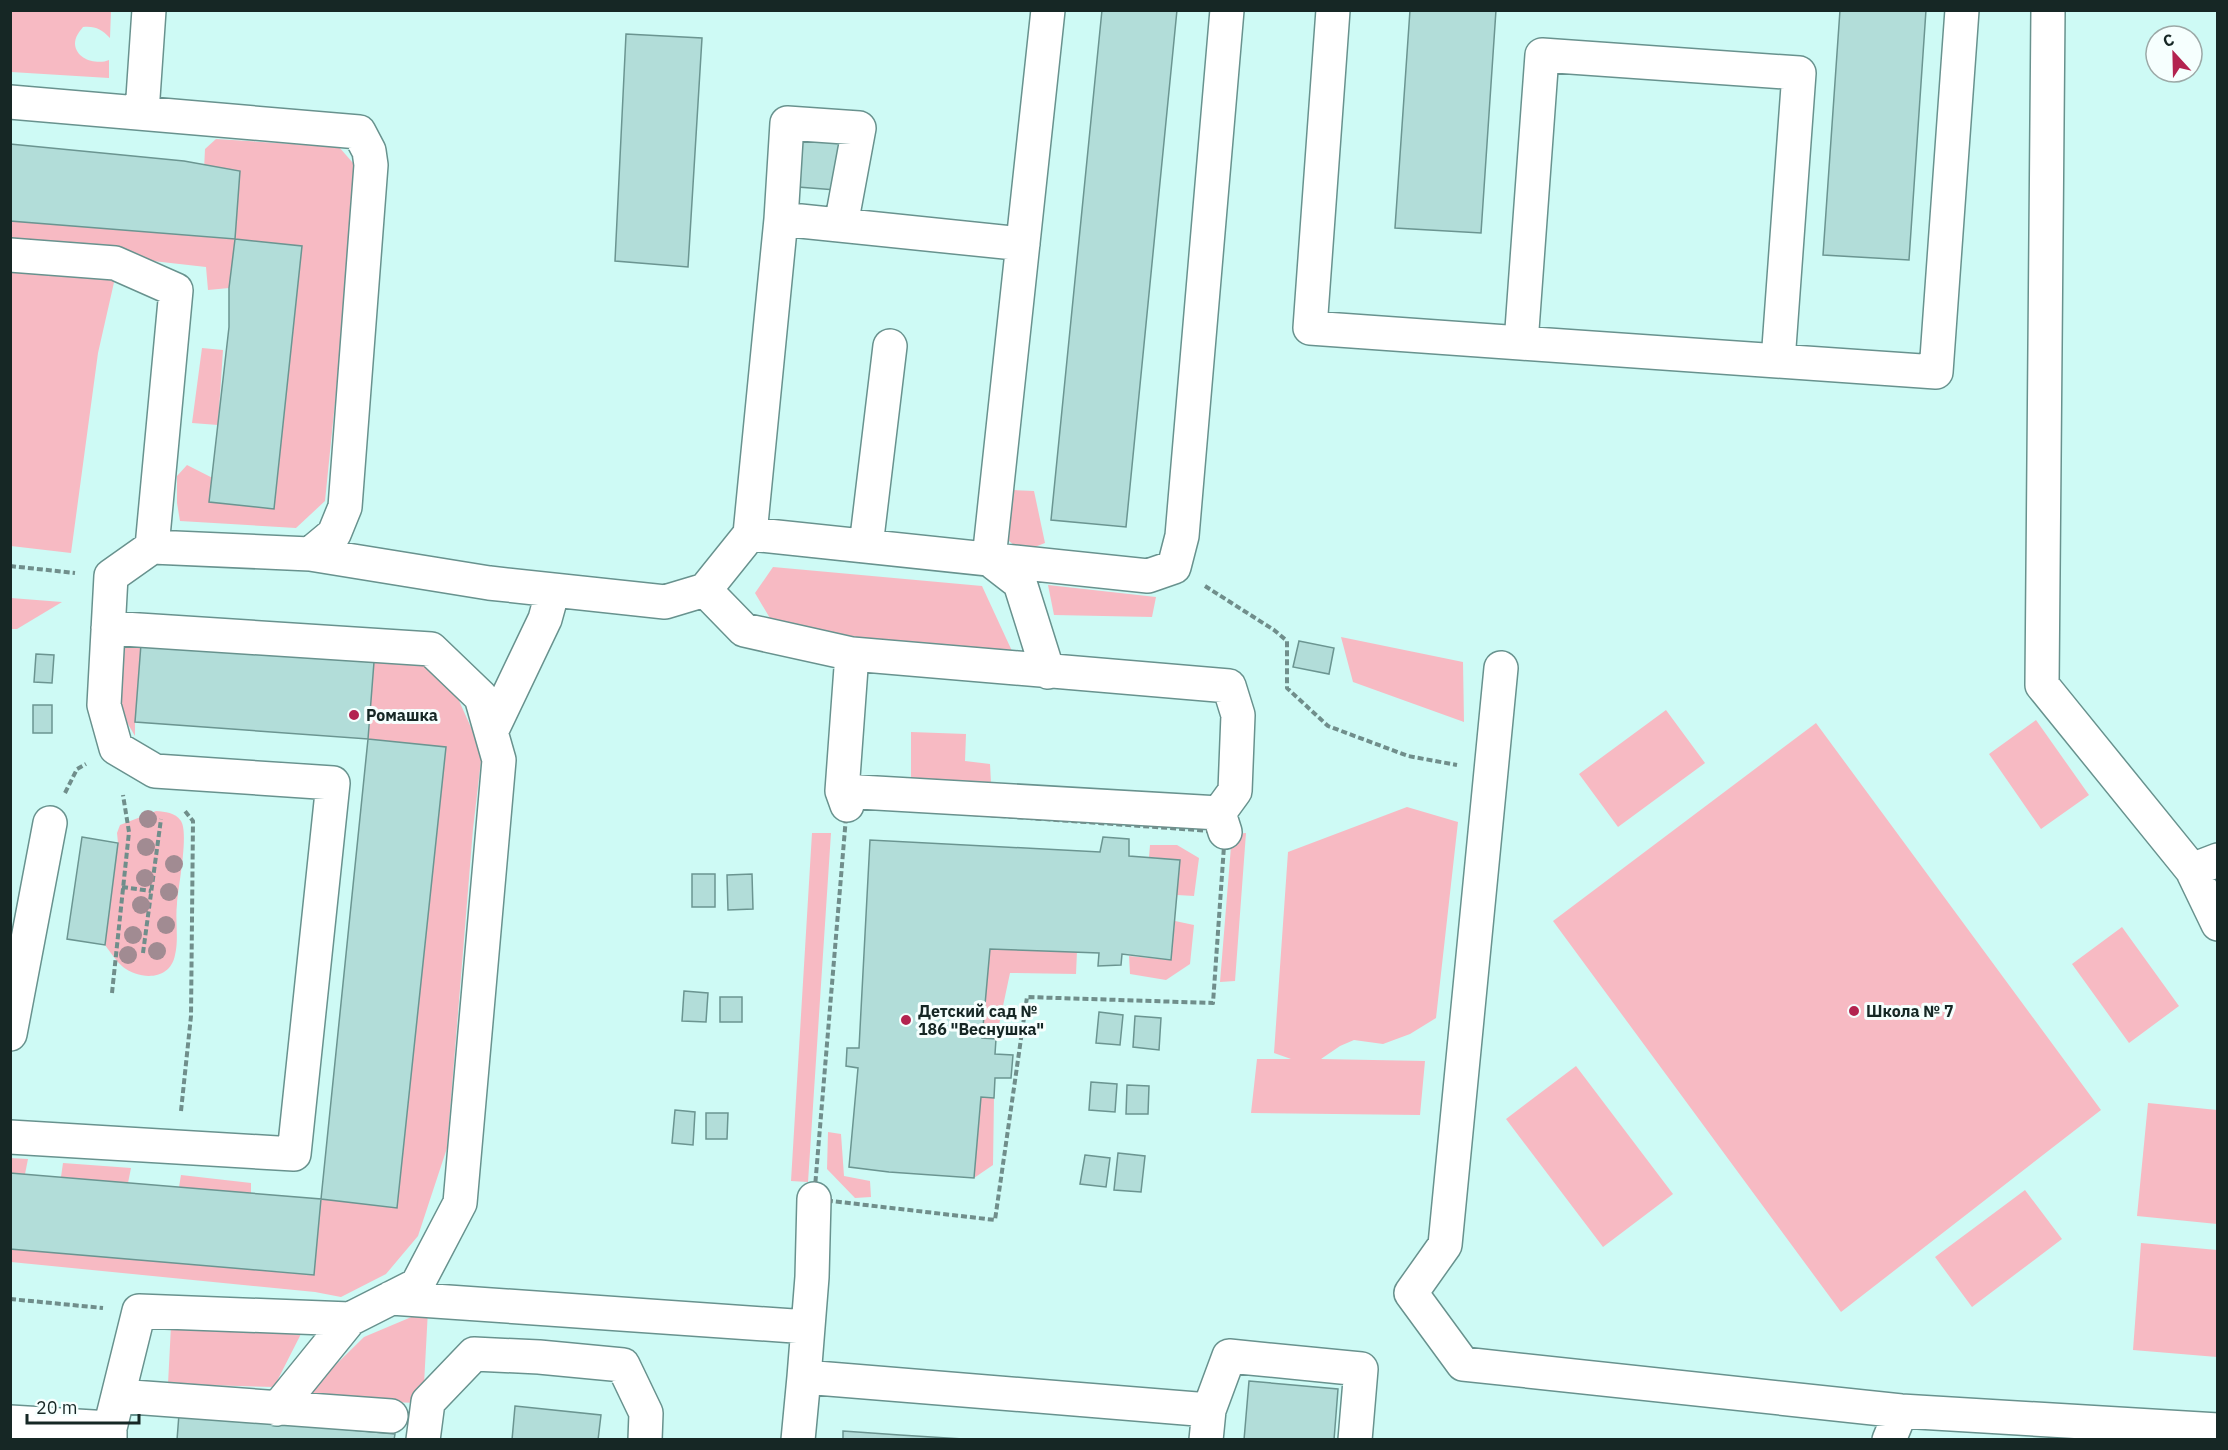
<svg xmlns="http://www.w3.org/2000/svg" width="2228" height="1450" viewBox="0 0 2228 1450" font-family="'IBM Plex Sans',sans-serif">
<style>
.green{fill:#f7bac3}
.building{fill:#b2ddd9;stroke:#6b9591;stroke-width:1.5}
.lines{fill:none;stroke-linecap:round;stroke-linejoin:round}
.minor-casing{stroke:#68928e;stroke-width:36}
.path{stroke:#708e8b;stroke-width:4;stroke-dasharray:6 3;stroke-linecap:butt}
.minor{stroke:#fff;stroke-width:33}
.tree{fill:#a18b92}
.poi-dot{fill:#b3234f;stroke:#f6fffe;stroke-width:2}
.labels{text-anchor:middle;dominant-baseline:central;stroke-width:6;stroke-linejoin:round;paint-order:stroke}
.poi-label{font-size:16px;font-weight:bold;fill:#162725;stroke:#f6fffe;text-anchor:start}
</style>
<rect width="100%" height="100%" fill="#cefaf5"/>
<!-- green -->
<path class="green" d="M10 11H111L110 38C101 29 96 26 83 27 79 32 75 37 75 44 76 60 98 65 109 60V78L11 72Z
M216 139 339 147 353 163 358 175 325 501 296 528 180 521 177 503V476L187 465 274 509 302 246 235 239 229 288 208 290 206 267 11 245 10 221 235 239 240 171 204 170 205 149Z
M10 262 115 278 98 353 71 553 11 546Z
M202 348 223 350 218 425 192 423Z
M1012 490 1034 491 1045 543 1022 552 1009 541Z
M773 567 982 586 1012 651 777 630 755 593Z
M1048 585 1156 597 1152 617 1054 615Z
M11 598 62 602 17 629H11Z
M119 637 200 641 135 722V736L109 692Z
M1341 637 1463 662 1464 722 1353 682Z
M418 656 452 685 482 752 473 829 447 1148 418 1236 386 1274 341 1297 315 1292 11 1262 10 1249 313 1275 321 1199 397 1208 446 747 368 739 374 662Z
M1666 710 1705 763 1618 827 1579 774Z
M2036 720 2089 795 2041 829 1989 754Z
M1816 723 2101 1110 1841 1312 1553 921Z
M911 732 966 734 965 761 990 764 991 783 911 781Z
M1407 807 1458 822 1436 1018 1410 1034 1383 1044 1354 1040 1340 1046 1321 1059 1425 1061 1420 1115 1251 1113 1257 1059H1291L1274 1053 1288 852Z
M156 811C165 812 175 812 181 821 189 834 178 887 177 904 175 921 179 939 175 955 170 981 140 980 123 967 116 961 111 953 105 945L118 843 117 833 120 825Z
M812 833H831L808 1182 791 1181Z
M1246 833 1235 981 1220 982 1232 834Z
M1150 845H1177L1199 858 1194 896 1177 895 1180 860 1149 857Z
M1175 921 1194 925 1190 964 1166 980 1130 974 1129 956 1171 960Z
M2122 927 2179 1006 2129 1043 2072 964Z
M990 949 1077 951 1076 974 1010 973 996 1039 982 1038Z
M1576 1066 1673 1194 1603 1247 1506 1119Z
M981 1097 994 1098 993 1165 974 1178Z
M2148 1103 2217 1110V1224L2137 1216Z
M828 1132 841 1134 844 1176 870 1181 871 1197 855 1198 827 1169Z
M10 1158 28 1159 25 1174 11 1173Z
M63 1163 131 1168 128 1183 61 1177Z
M181 1175 251 1183V1194L179 1187Z
M2025 1190 2062 1239 1972 1307 1935 1257Z
M2141 1243 2217 1250V1357L2133 1350Z
M428 1310 423 1403 307 1400 305 1395 364 1337Z
M171 1326 303 1330 274 1387 168 1384Z"/>
<!-- building -->
<path class="building" d="M1102 10H1177L1126 527 1051 520Z
M1410 10H1496L1481 233 1395 228Z
M1840 10H1926L1909 260 1823 255Z
M626 34 702 38 688 267 615 261Z
M803 128 841 131 836 190 798 187Z
M10 144 184 161 240 171 235 239 10 221Z
M235 239 302 246 274 509 209 502 229 327V288Z
M1299 641 1334 648 1329 674 1293 667Z
M141 644 374 662 368 739 135 722Z
M36 654 54 655 52 683 34 682Z
M33 705H52V733H33Z
M368 739 446 747 397 1208 321 1199Z
M82 837 118 843 105 945 67 939Z
M1103 837 1129 839V856L1180 860 1171 960 1122 954 1121 965 1098 966 1099 953 990 949 982 1038 996 1039 995 1054 1013 1055 1011 1078H995L994 1098 981 1097 974 1178 889 1172 849 1167 858 1068 846 1066 847 1048H859L870 840 1100 852Z
M692 874H715V907H692Z
M752 874 753 909 728 910 727 875Z
M684 991 708 993 706 1022 682 1021Z
M720 997H742V1022H720Z
M1099 1012 1123 1015 1120 1045 1096 1043Z
M1135 1016 1161 1018 1159 1050 1133 1047Z
M1091 1082 1117 1084 1115 1112 1089 1110Z
M1127 1085 1149 1086 1148 1114H1126Z
M675 1110 695 1112 693 1145 672 1143Z
M706 1113H728L727 1139H706Z
M1118 1153 1145 1156 1141 1192 1114 1190Z
M1085 1155 1110 1158 1106 1187 1080 1184Z
M10 1173 321 1199 314 1275 10 1249Z
M1249 1381 1338 1389 1334 1440H1244Z
M515 1406 601 1415 598 1440H512Z
M179 1414 395 1434 394 1440H177Z
M843 1431 900 1435 979 1440H843Z"/>
<g class="lines">
<defs>
<path id="minor" d="M1333 10 1310 328 1521 343 1542 55 1799 73 1778 361
M2048 10 2042 685 2192 870 2218 860
M10 102 359 132 369 151 371 165 345 507 334 534 310 554 152 547 111 576 104 705 116 748 155 771 333 783 294 1154 10 1137
M142 112 149 10
M781 219 787 123 859 128 841 225
M10 255 115 263 176 290 152 547
M1521 343 1936 372 1962 10
M750 534 781 219 1023 244
M866 546 890 346
M310 554 489 583 665 602 705 590 750 534 1148 576 1174 567 1182 536 1227 10
M989 559 1048 10
M989 559 1020 583 1048 672
M705 590 744 630 852 654
M108 628 431 649 481 697 499 760 460 1203 417 1285 350 1319 277 1409
M1501 668 1445 1245 1411 1293 1463 1364 1901 1411 2218 1430
M491 732 545 619 553 590
M842 791 1219 813
M847 805 842 791 852 654 1229 686 1238 715 1235 791 1219 813 1225 832
M2192 870 2218 924
M10 1034 50 823
M391 1298 808 1327
M804 1377 812 1277 814 1199
M118 1396 391 1416
M10 1422 110 1428
M110 1440V1428L139 1311 350 1319
M423 1440 428 1402 474 1354 539 1357 623 1365 646 1413 645 1440
M798 1440 804 1377 1209 1410
M1206 1440 1209 1410 1229 1356 1361 1369 1355 1440
M1889 1440 1901 1411"/>
</defs>
<!-- minor casing -->
<use href="#minor" class="minor-casing"/>
<!-- path -->
<path class="path" d="M10 566 75 573
M1205 586 1274 630 1287 641V688L1328 726 1408 756 1457 765
M65 793 77 769 86 764
M847 805 1225 832 1213 1003 1027 997 995 1220 814 1199Z
M122 887 151 891
M143 953 161 819
M112 993 129 832 123 795
M181 1111 191 1016 193 821 184 810
M10 1299 103 1308"/>
<!-- minor -->
<use href="#minor" class="minor"/>
</g>
<!-- trees -->
<g class="tree">
<circle cx="148" cy="819" r="9"/>
<circle cx="146" cy="847" r="9"/>
<circle cx="174" cy="864" r="9"/>
<circle cx="145" cy="878" r="9"/>
<circle cx="169" cy="892" r="9"/>
<circle cx="141" cy="905" r="9"/>
<circle cx="166" cy="925" r="9"/>
<circle cx="133" cy="935" r="9"/>
<circle cx="157" cy="951" r="9"/>
<circle cx="128" cy="955" r="9"/>
</g>
<!-- markers -->
<g class="poi-dot">
<circle cx="354" cy="715" r="6"/>
<circle cx="1854" cy="1011" r="6"/>
<circle cx="906" cy="1020" r="6"/>
</g>
<g class="labels">
<!-- poi labels -->
<g class="poi-label">
<text x="366" y="715">Ромашка</text>
<text x="918" y="1011">Детский сад №<tspan x="918" dy="18">186 "Веснушка"</tspan></text>
<text x="1866" y="1011">Школа № 7</text>
</g>
</g>
<!-- border -->
<rect width="2228" height="1450" fill="none" stroke="#162725" stroke-width="24"/>
<!-- north arrow -->
<g transform="translate(2174 54) rotate(338)"><circle r="28" fill="#f6fffe" stroke="#9ca9a7" stroke-width="1.5"/>
<path d="M0-4.5L10 22L0 15L-10 22Z" fill="#b3234f"/>
<text y="-9" font-size="16" font-weight="bold" text-anchor="middle" fill="#162725">С</text>
</g>
<!-- scale -->
<path d="M27 1414v9h112v-9" fill="none" stroke="#162725" stroke-width="3"/>
<text x="36" y="1414" font-size="18" fill="#162725" stroke="#f6fffe" stroke-width="4.5" paint-order="stroke">20 m</text>
</svg>
